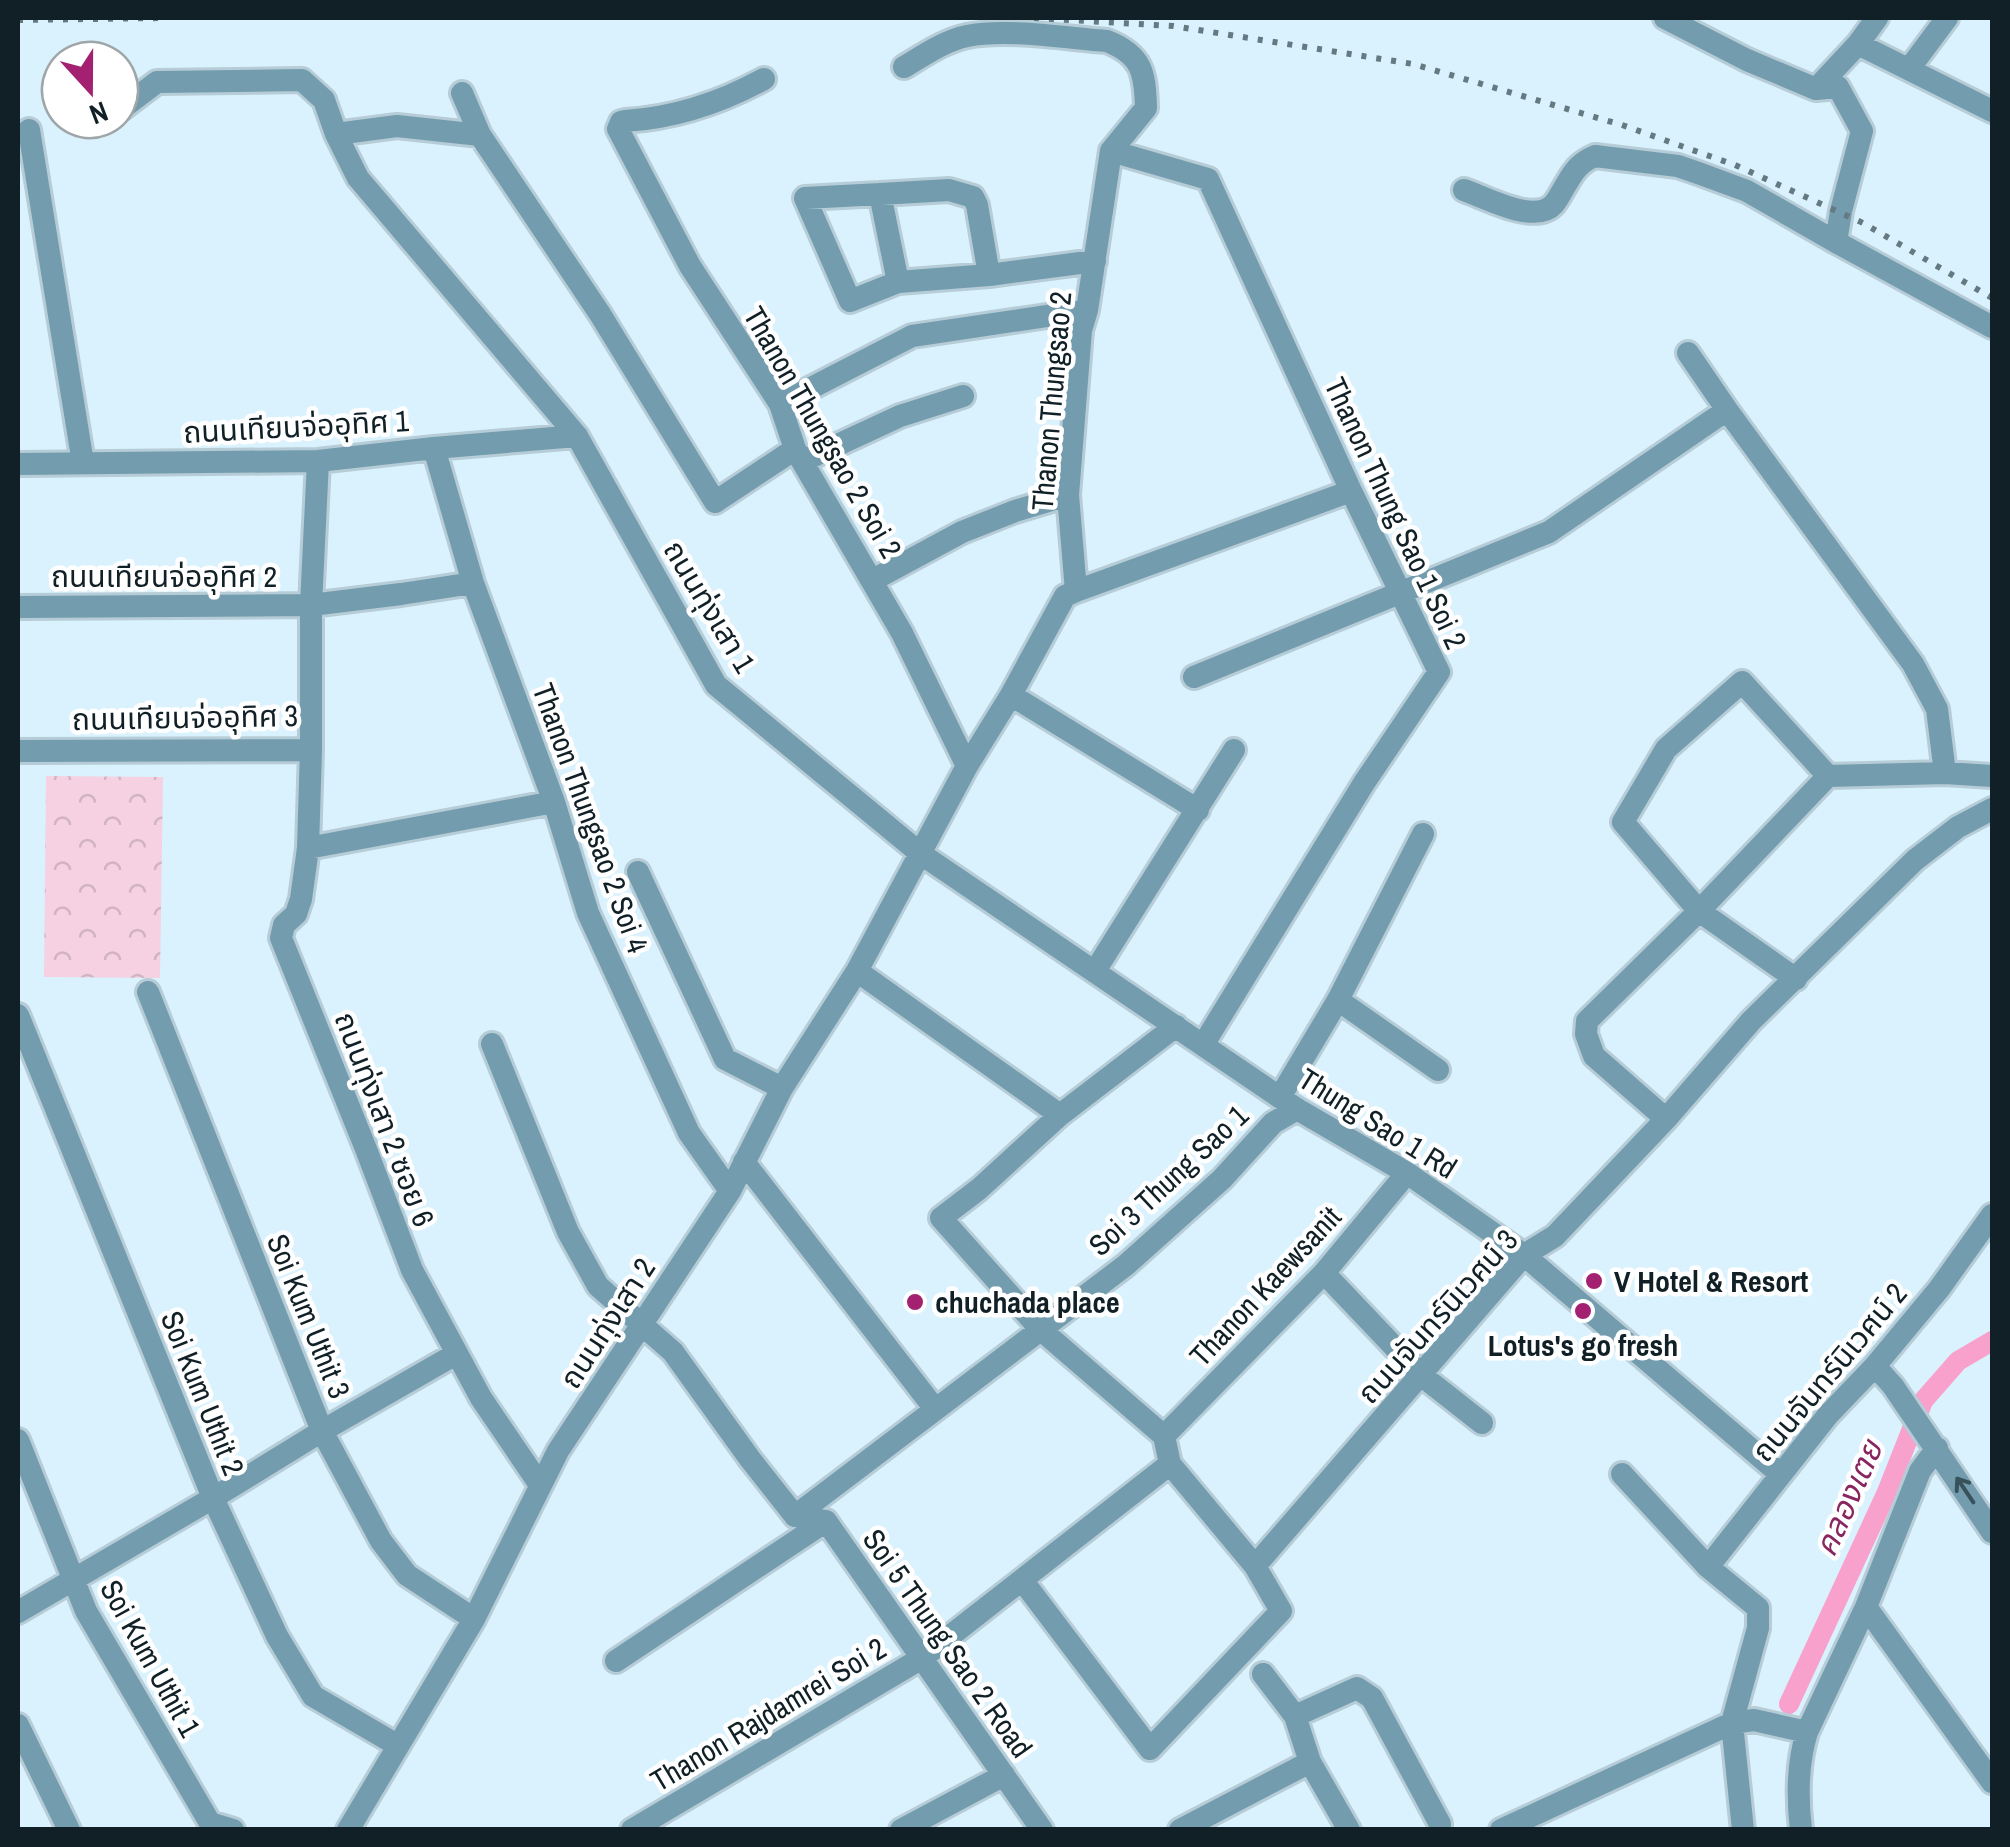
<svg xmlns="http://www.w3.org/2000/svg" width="2010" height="1847" viewBox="0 0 2010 1847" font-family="'Archivo Narrow','Noto Sans Thai',sans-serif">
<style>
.forest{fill:url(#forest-crowns)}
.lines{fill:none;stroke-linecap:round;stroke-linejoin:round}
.canal{stroke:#f8a1cc;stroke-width:20}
.minor-casing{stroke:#b6ccd6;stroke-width:28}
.minor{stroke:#739cae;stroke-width:22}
.rail{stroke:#657981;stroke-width:6;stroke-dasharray:5 10;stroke-linecap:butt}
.oneway{stroke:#38525c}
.poi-dot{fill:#a32170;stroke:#fff;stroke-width:4}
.labels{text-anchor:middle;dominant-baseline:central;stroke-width:9;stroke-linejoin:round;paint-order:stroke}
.street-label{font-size:30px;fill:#102026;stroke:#fff}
.poi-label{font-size:30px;font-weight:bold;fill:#102026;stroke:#fff;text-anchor:start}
.water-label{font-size:32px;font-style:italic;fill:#88265f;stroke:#fff}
</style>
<defs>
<pattern id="forest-crowns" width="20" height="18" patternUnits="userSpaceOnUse" patternTransform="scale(2.5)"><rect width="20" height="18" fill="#f5d1e1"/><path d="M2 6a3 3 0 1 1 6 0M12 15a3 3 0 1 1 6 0" fill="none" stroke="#d1b3c1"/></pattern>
</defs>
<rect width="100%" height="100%" fill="#daf2fd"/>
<!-- forest -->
<path class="forest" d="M46 776 163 777 160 978 44 977Z"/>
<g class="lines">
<!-- canal -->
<path class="canal" d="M1789 1704 1887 1492 1923 1401 1958 1361 1992 1341"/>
<defs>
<path id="minor" d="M1665 18 1747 60 1816 89 1838 87 1862 131 1841 211 1836 242 1992 327
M1858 44 1992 111
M904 67C924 55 944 41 967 36 1006 28 1066 38 1107 41 1142 55 1145 72 1146 108L1111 151
M1909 69 1947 18
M764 79C720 103 676 118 625 121L621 122 618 129 690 266 780 404 795 449 902 633 967 766
M1816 89 1858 44 1877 18
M462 93 480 135 600 314 715 502 795 449
M120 110 157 82 302 80 324 100 336 134 358 178 577 436 716 685 921 854 1297 1109 1407 1173 1524 1255 1780 1474
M82 122 90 120
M29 130 83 463
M336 134 397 126 480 135
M1111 151 1208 179 1351 491 1439 672 1364 783 1203 1045
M1464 190C1487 198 1535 225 1554 204 1559 198 1563 189 1567 183 1575 169 1581 162 1595 156L1678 166 1701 174 1747 191 1836 242
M880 194 949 190 973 197 977 205 989 275
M898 282 880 194 805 198 850 301 898 282 989 275 1095 261
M1688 353 1727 410 1913 664 1937 709 1945 773
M780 404 912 336 1087 310
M434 448 473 583 554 802 588 913 689 1133 730 1191
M318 461 311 605V750L308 848 301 899 296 914 284 925 281 938 366 1149 412 1270 481 1398 540 1485
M803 461 900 416 963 396
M18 464 318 461 434 448 577 436
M873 580 962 532 1015 511 1068 495
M1076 591 1351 491
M18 607 311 605 401 594 473 583
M1194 677 1549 532 1727 410
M1011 695 1198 810
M18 751 311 750
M308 848 554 802
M638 872 725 1059 782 1088
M857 971 1060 1115
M1095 971 1234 750
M1796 979 1699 911 1623 822 1666 749 1742 682 1828 776
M148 992 322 1431 381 1541 407 1575 474 1619
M1338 1000 1438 1070
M18 1015 213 1498 277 1636 313 1696 397 1745
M492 1044 568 1232 598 1286 673 1352 750 1459 795 1516 826 1521 1042 1830
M1280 1097 1338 1000 1423 834
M1666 1119 1594 1056 1586 1034 1587 1021 1699 911 1828 776 1945 773 1992 776
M744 1162 935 1409
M1324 1273 1421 1375 1482 1423
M1875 1366 1893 1386 1992 1532
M1164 1436 1324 1273 1407 1173
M18 1440 86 1611 210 1823 233 1830
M1622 1474 1708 1567 1758 1608V1628L1732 1723 1743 1830
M795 1516 1126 1265 1222 1179 1273 1123 1297 1109
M1255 1566 1524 1255 1555 1236 1666 1119 1751 1021 1915 860 1958 827 1992 809
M1708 1567 1828 1415 1875 1366 1939 1289 1992 1215
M1022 1580 1150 1749 1281 1611 1255 1566 1170 1464 1164 1436 1040 1329 941 1218 979 1189 1060 1115 1176 1026
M1866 1607 1992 1782
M18 1612 213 1498 322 1431 456 1354
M616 1661 826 1521
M1263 1674 1295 1716 1310 1762
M1295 1716 1357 1688 1372 1698 1440 1824
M18 1725 69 1830
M348 1830 474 1619 558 1451 730 1191 782 1088 857 971 967 766 1011 695 1065 596 1076 591 1068 495 1081 330 1087 310 1111 151
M632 1830 922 1658 1170 1464
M901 1830 1004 1775
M1180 1830 1310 1762 1349 1830
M1501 1830 1732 1723 1754 1720 1807 1732
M1801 1830C1797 1796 1797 1764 1807 1732L1866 1607 1920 1471 1937 1448"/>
</defs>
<!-- minor casing -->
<use href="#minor" class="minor-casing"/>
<!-- minor -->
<use href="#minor" class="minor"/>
<!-- rail -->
<path class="rail" d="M1034 18 1173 26 1413 64 1622 125 1735 165 1863 223 1992 298
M18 20 165 18"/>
</g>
<!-- one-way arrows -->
<defs><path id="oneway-shaft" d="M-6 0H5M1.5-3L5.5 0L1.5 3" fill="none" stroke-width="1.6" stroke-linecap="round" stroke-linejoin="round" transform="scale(2.5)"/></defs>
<use class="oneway" href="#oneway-shaft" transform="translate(1965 1490) rotate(-124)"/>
<!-- markers -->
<g class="poi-dot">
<circle cx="1594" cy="1281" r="10"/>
<circle cx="915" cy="1302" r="10"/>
<circle cx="1583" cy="1311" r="10"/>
</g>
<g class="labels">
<!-- street labels -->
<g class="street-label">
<text transform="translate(1051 401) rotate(-85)">Thanon Thungsao 2</text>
<text transform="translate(296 426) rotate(-3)">ถนนเทียนจ่ออุทิศ 1</text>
<text transform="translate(823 432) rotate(60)">Thanon Thungsao 2 Soi 2</text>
<text transform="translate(1396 513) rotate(65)">Thanon Thung Sao 1 Soi 2</text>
<text x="164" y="576">ถนนเทียนจ่ออุทิศ 2</text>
<text transform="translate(710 606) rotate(59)">ถนนทุ่งเสา 1</text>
<text transform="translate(185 717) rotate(-1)">ถนนเทียนจ่ออุทิศ 3</text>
<text transform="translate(591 818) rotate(70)">Thanon Thungsao 2 Soi 4</text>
<text transform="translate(385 1119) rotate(69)">ถนนทุ่งเสา 2 ซอย 6</text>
<text transform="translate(1378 1123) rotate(32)">Thung Sao 1 Rd</text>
<text transform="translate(1168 1180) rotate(-43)">Soi 3 Thung Sao 1</text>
<text transform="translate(1265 1286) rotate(-47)">Thanon Kaewsanit</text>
<text transform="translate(309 1316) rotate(68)">Soi Kum Uthit 3</text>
<text transform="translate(1437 1316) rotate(-48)">ถนนจันทร์นิเวศน์ 3</text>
<text transform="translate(607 1323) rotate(-57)">ถนนทุ่งเสา 2</text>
<text transform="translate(1829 1372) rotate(-50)">ถนนจันทร์นิเวศน์ 2</text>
<text transform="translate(203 1393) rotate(68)">Soi Kum Uthit 2</text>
<text transform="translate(948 1643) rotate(55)">Soi 5 Thung Sao 2 Road</text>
<text transform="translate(151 1658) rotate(61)">Soi Kum Uthit 1</text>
<text transform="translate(768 1714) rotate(-31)">Thanon Rajdamrei Soi 2</text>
</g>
<!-- poi labels -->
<g class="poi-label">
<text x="1614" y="1281">V Hotel &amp; Resort</text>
<text x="935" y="1302">chuchada place</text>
<text x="1583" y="1345" text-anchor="middle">Lotus's go fresh</text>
</g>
<!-- water labels -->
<g class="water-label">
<text transform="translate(1848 1498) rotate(-66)">คลองเตย</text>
</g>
</g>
<!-- border -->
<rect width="2010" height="1847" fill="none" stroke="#102026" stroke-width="40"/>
<!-- north arrow -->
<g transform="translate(90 90) rotate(159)"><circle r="48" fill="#ffffff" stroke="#9fa6a8" stroke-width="2.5"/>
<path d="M0-8L18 38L0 25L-18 38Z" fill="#a32170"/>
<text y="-15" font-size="28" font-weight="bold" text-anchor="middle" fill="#102026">N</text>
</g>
</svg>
